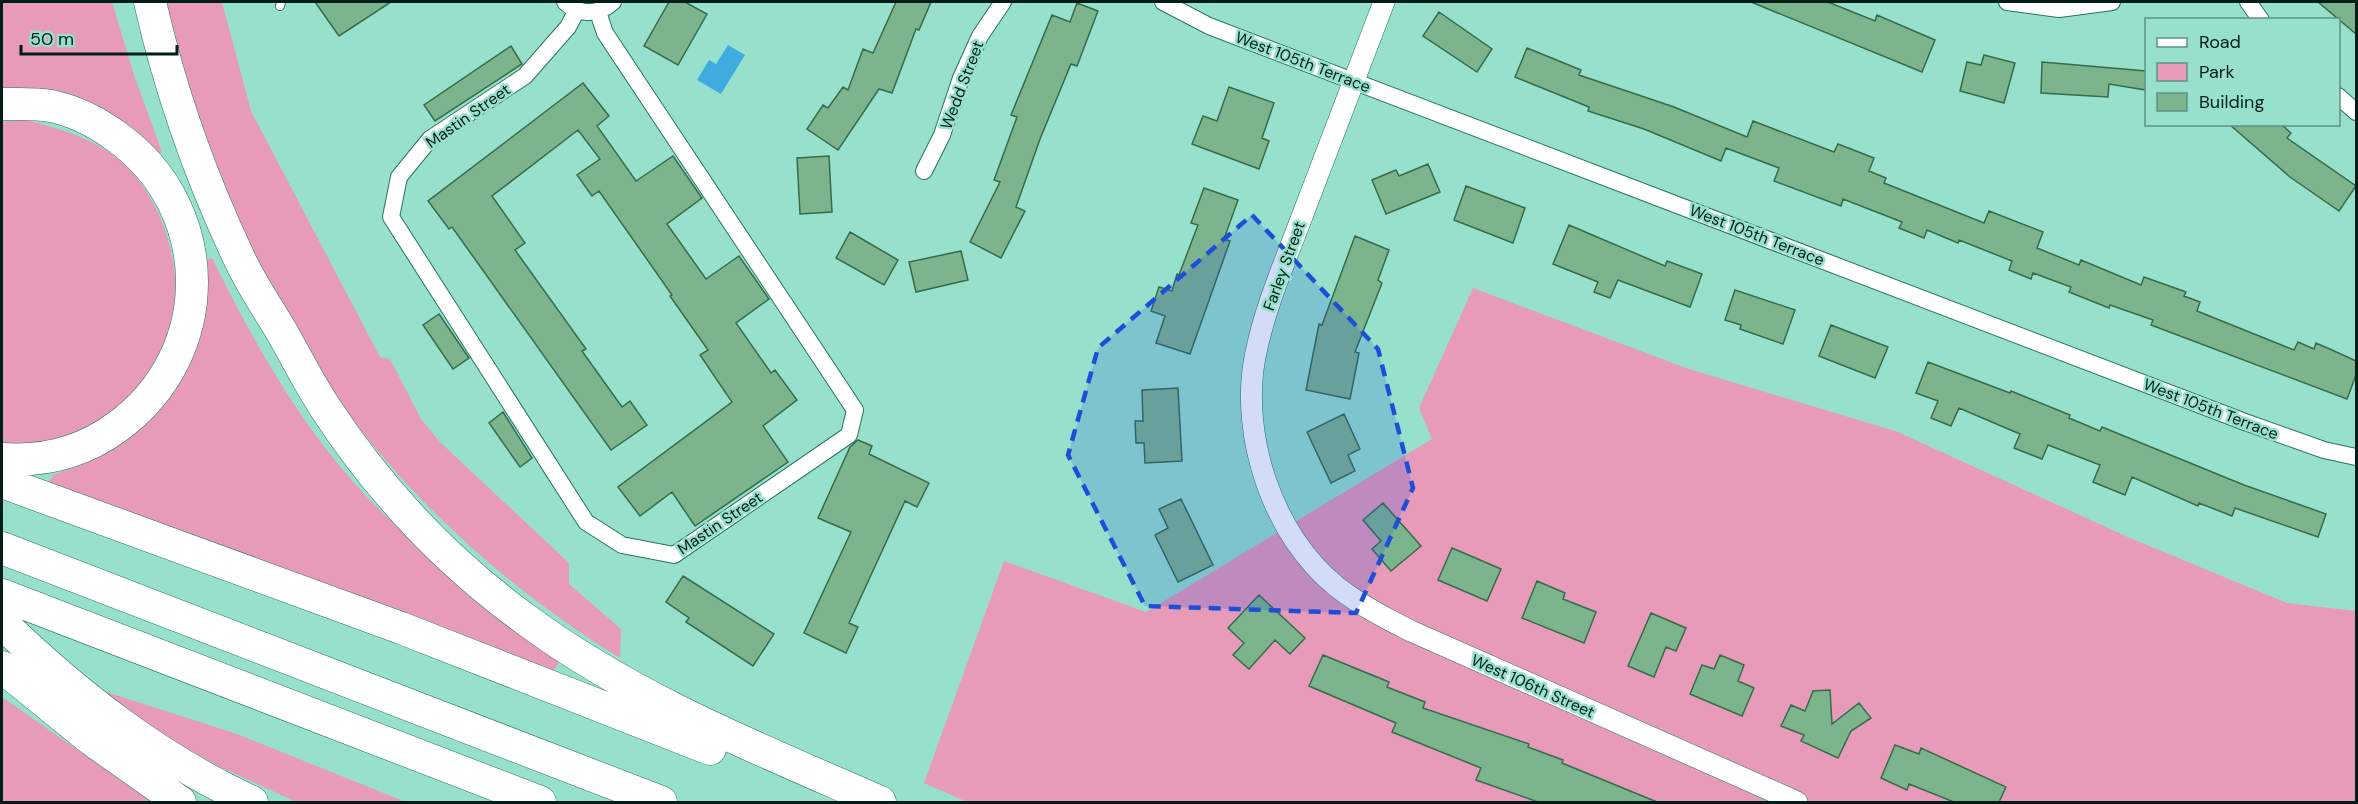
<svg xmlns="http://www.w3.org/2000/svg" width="2358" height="804" viewBox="0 0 2358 804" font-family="'DM Sans',sans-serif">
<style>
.green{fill:#e89ab9}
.water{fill:#3fabe1}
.building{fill:#7cb48e;stroke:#356c4a;stroke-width:1.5}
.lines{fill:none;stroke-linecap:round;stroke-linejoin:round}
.service-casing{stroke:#267361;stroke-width:10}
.minor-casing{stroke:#267361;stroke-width:18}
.tertiary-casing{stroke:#267361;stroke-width:22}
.motorway-casing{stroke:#267361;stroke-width:33}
.service{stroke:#fff;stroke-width:8}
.minor{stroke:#fff;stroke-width:16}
.tertiary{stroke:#fff;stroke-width:21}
.motorway{stroke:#fff;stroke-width:32}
.marked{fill:#1d4ed8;fill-opacity:0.2;stroke:#1d4ed8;stroke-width:4.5;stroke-dasharray:12 8;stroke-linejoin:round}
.labels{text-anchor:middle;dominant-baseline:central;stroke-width:5;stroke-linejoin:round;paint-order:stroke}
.street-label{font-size:16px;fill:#001e17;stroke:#97e1cc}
</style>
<rect width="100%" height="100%" fill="#97e1cc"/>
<!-- green -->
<path class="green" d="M2 2H112L134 75 162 152 153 156 2 96Z
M146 2H222L251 111 380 357 390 359 421 419 440 442 569 563V584L621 629 620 658C481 572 363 457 283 314 227 215 189 106 146 2Z
M26 120C56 128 84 135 110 153 157 185 182 256 174 310 168 350 132 404 98 425 68 443 35 445 2 448V122Z
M212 258C254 343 302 429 368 498 427 559 493 610 559 662L553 672 48 483 53 475 86 463 123 438 203 261Z
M1473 288 1686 368 1898 432 2130 538 2287 603 2356 611V802H967L924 783 1004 561 1146 612 1432 439 1419 408Z
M100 690 237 734 406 802H296L216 765 156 731Z
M2 697 152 802H2Z"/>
<!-- water -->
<path class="water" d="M728 45 745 55 721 94 697 80 709 60 716 64Z"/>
<!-- building -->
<path class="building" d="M315 2H391L339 36Z
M669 2H685L707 14 678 65 644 46Z
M896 2H931L919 30 916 29 892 93 879 89 838 150 807 129 823 105 828 108 843 87 848 90 863 49 873 53Z
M1751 2H1828L1875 21 1877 15 1935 40 1922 72Z
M2318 2H2356V34Z
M1077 3 1098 11 1077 66 1071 64 1040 139 1016 207 1025 211 1001 258 970 242 1000 182 994 180 1017 117 1011 115 1052 15 1070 22Z
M1439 12 1492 49 1477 72 1423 36Z
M511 46 522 64 435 121 424 105Z
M1527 48 1581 70 1579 75 1674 107 1747 137 1753 121 1834 152 1838 144 1874 158 1869 171 1886 178 1884 183 1984 223 1989 211 2043 232 2037 248 2079 265 2081 260 2141 285 2144 277 2186 292 2184 296 2200 302 2197 311 2294 350 2298 342 2314 349 2316 343 2332 350 2356 361V375L2347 399 2151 325 2153 320 2110 305 2109 308 2069 292 2071 287 2033 273 2031 279 2009 270 2012 261 1959 240 1958 243 1927 230 1924 238 1899 228 1902 222 1843 199 1841 206 1774 181 1779 168 1726 148 1721 161 1644 129 1588 111 1589 107 1515 77Z
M1984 55 2015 63 2004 103 1960 91 1967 62 1981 65Z
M2042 62 2146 71V90L2109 84 2108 97 2041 93Z
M583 83 609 116 597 126 636 181 673 156 702 198 667 224 706 279 739 256 769 299 736 323 771 373 775 370 797 400 763 426 788 462 695 526 672 492 640 516 618 487 732 402 700 355 708 350 670 296 672 295 599 191 592 196 577 175 600 159 578 130 492 196 525 243 515 250 586 349 582 351 622 407 630 401 647 425 611 450 452 227 449 229 428 201Z
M1229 87 1274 103 1262 138 1269 141 1259 169 1192 144 1203 116 1217 121Z
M2229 124H2281L2291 133 2287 138 2356 186 2339 211 2290 177Z
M829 156 832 212 800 214 797 158Z
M1428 164 1440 192 1386 214 1372 180 1396 170 1399 176Z
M1466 186 1525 208 1513 243 1454 220Z
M1204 188 1238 200 1224 239 1230 241 1190 354 1156 343 1165 316 1151 311 1159 287 1172 291 1177 274 1179 275 1198 225 1191 223Z
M1569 225 1665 266 1667 261 1702 274 1690 307 1618 280 1610 298 1594 292 1598 282 1553 264Z
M850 232 898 260 884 285 836 258Z
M1355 236 1389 250 1378 280 1382 283 1355 352 1359 353 1350 399 1306 390 1319 324 1322 325Z
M961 251 968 280 916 292 909 262Z
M1735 290 1795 310 1783 344 1740 329 1741 325 1725 320Z
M439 314 469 358 453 369 423 325Z
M1831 325 1888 347 1875 378 1819 356Z
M1928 362 2010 393 2011 391 2070 415 2069 418 2100 431 2102 427 2244 485 2326 514 2318 537 2235 508 2232 516 2199 503 2198 506 2132 477 2125 495 2093 482 2100 465 2048 445 2042 459 2014 448 2020 434 1959 408 1951 426 1931 418 1938 401 1916 393Z
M1178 388 1182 461 1145 463 1144 443H1136L1135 421H1143L1142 390Z
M503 412 532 458 520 467 489 423Z
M1344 414 1360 449 1348 455 1355 471 1331 483 1307 432Z
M858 440 872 446 869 454 929 483 917 507 905 501 849 623 858 627 846 653 804 633 851 532 818 518 850 447Z
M1181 499 1213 565 1178 582 1155 535 1168 528 1159 509Z
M1383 503 1421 546 1391 571 1372 549 1381 541 1363 520Z
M1452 548 1501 569 1487 601 1438 580Z
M683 576 774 634 753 666 686 622 689 618 666 602Z
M1537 581 1565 593 1563 599 1596 612 1584 643 1522 618Z
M1259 595 1305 638 1290 654 1275 640 1249 669 1233 655 1244 643 1228 628Z
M1651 613 1686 628 1676 651 1666 647 1654 677 1628 666Z
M1323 655 1389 682 1387 687 1425 702 1423 708 1529 744 1528 747 1563 760 1562 763 1657 802H1538L1476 780 1481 768 1392 732 1396 723 1309 686Z
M1720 655 1744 665 1738 681 1754 688 1742 716 1690 694 1702 665 1714 669Z
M1830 690 1832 724 1859 703 1871 718 1851 731 1838 758 1801 741 1804 735 1781 726 1791 705 1805 711 1813 691Z
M1895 745 1919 754 1921 748 2006 787 1999 802H1954L1909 784 1907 790 1881 778Z"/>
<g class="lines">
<defs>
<path id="service" d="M280 6 281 2"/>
<path id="minor" d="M565 2C579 16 599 15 613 2
M1163 2 1209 26 2245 422 2324 450 2356 457
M2007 2 2059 9 2112 2
M2248 2 2261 20
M577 10 568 27 525 76 430 139 399 177 391 217 586 522 622 545 674 555 849 435 855 410 605 33 598 12
M2338 96 2356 112
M924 171 942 135 961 78 980 36 1003 2"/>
<path id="tertiary" d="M1384 2C1358 70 1332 138 1306 206 1288 255 1265 305 1255 357 1240 436 1273 536 1337 587 1360 605 1385 618 1411 631L1797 802"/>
<path id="motorway" d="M150 2C170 90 201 178 240 260 252 286 269 310 283 334 297 359 310 385 326 409 379 490 447 562 525 619 633 699 759 749 880 802
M2 104C18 104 35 103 51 106 75 111 98 123 117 137 217 209 217 355 117 427 83 452 44 462 2 459
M2 482 401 628 710 749
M2 548 661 802
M2 595 540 802
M2 623C77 695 157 758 252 802
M2 667 92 740 180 802"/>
</defs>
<!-- service casing -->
<use href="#service" class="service-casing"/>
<!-- minor casing -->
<use href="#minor" class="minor-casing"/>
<!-- tertiary casing -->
<use href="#tertiary" class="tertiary-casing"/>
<!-- motorway casing -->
<use href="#motorway" class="motorway-casing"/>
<!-- service -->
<use href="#service" class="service"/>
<!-- minor -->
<use href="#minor" class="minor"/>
<!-- tertiary -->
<use href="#tertiary" class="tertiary"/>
<!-- motorway -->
<use href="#motorway" class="motorway"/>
</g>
<!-- marked area -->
<path class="marked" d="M1252 215 1378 349 1413 488 1356 613 1145 606 1068 455 1098 348Z"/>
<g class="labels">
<!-- street labels -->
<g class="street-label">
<text transform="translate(1303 62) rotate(21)">West 105th Terrace</text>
<text transform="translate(962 85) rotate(-69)">Wedd Street</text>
<text transform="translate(468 116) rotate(-35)">Mastin Street</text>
<text transform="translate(1757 235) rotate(21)">West 105th Terrace</text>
<text transform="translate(1284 266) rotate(-70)">Farley Street</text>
<text transform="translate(2211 409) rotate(21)">West 105th Terrace</text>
<text transform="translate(720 523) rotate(-34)">Mastin Street</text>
<text transform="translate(1533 686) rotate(24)">West 106th Street</text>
</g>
</g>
<!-- border -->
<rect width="2358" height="804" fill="none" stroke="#001e17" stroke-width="6"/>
<!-- legend -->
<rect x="2145" y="18" width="195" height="108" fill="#97e1cc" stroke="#5b9384" stroke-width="1.5"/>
<rect x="2157" y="38" width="30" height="9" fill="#ffffff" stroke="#5b9384" stroke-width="1.5"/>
<text x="2199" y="48" font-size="18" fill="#001e17">Road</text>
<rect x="2157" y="63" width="30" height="18" fill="#e89ab9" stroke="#5b9384" stroke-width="1.5"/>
<text x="2199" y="78" font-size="18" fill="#001e17">Park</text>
<rect x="2157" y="93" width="30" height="18" fill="#7cb48e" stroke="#5b9384" stroke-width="1.5"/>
<text x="2199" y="108" font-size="18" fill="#001e17">Building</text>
<!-- scale -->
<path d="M21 45v9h156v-9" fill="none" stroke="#001e17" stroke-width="3"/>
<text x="30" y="45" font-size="18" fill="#001e17" stroke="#97e1cc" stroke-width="4.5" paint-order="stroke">50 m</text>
</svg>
